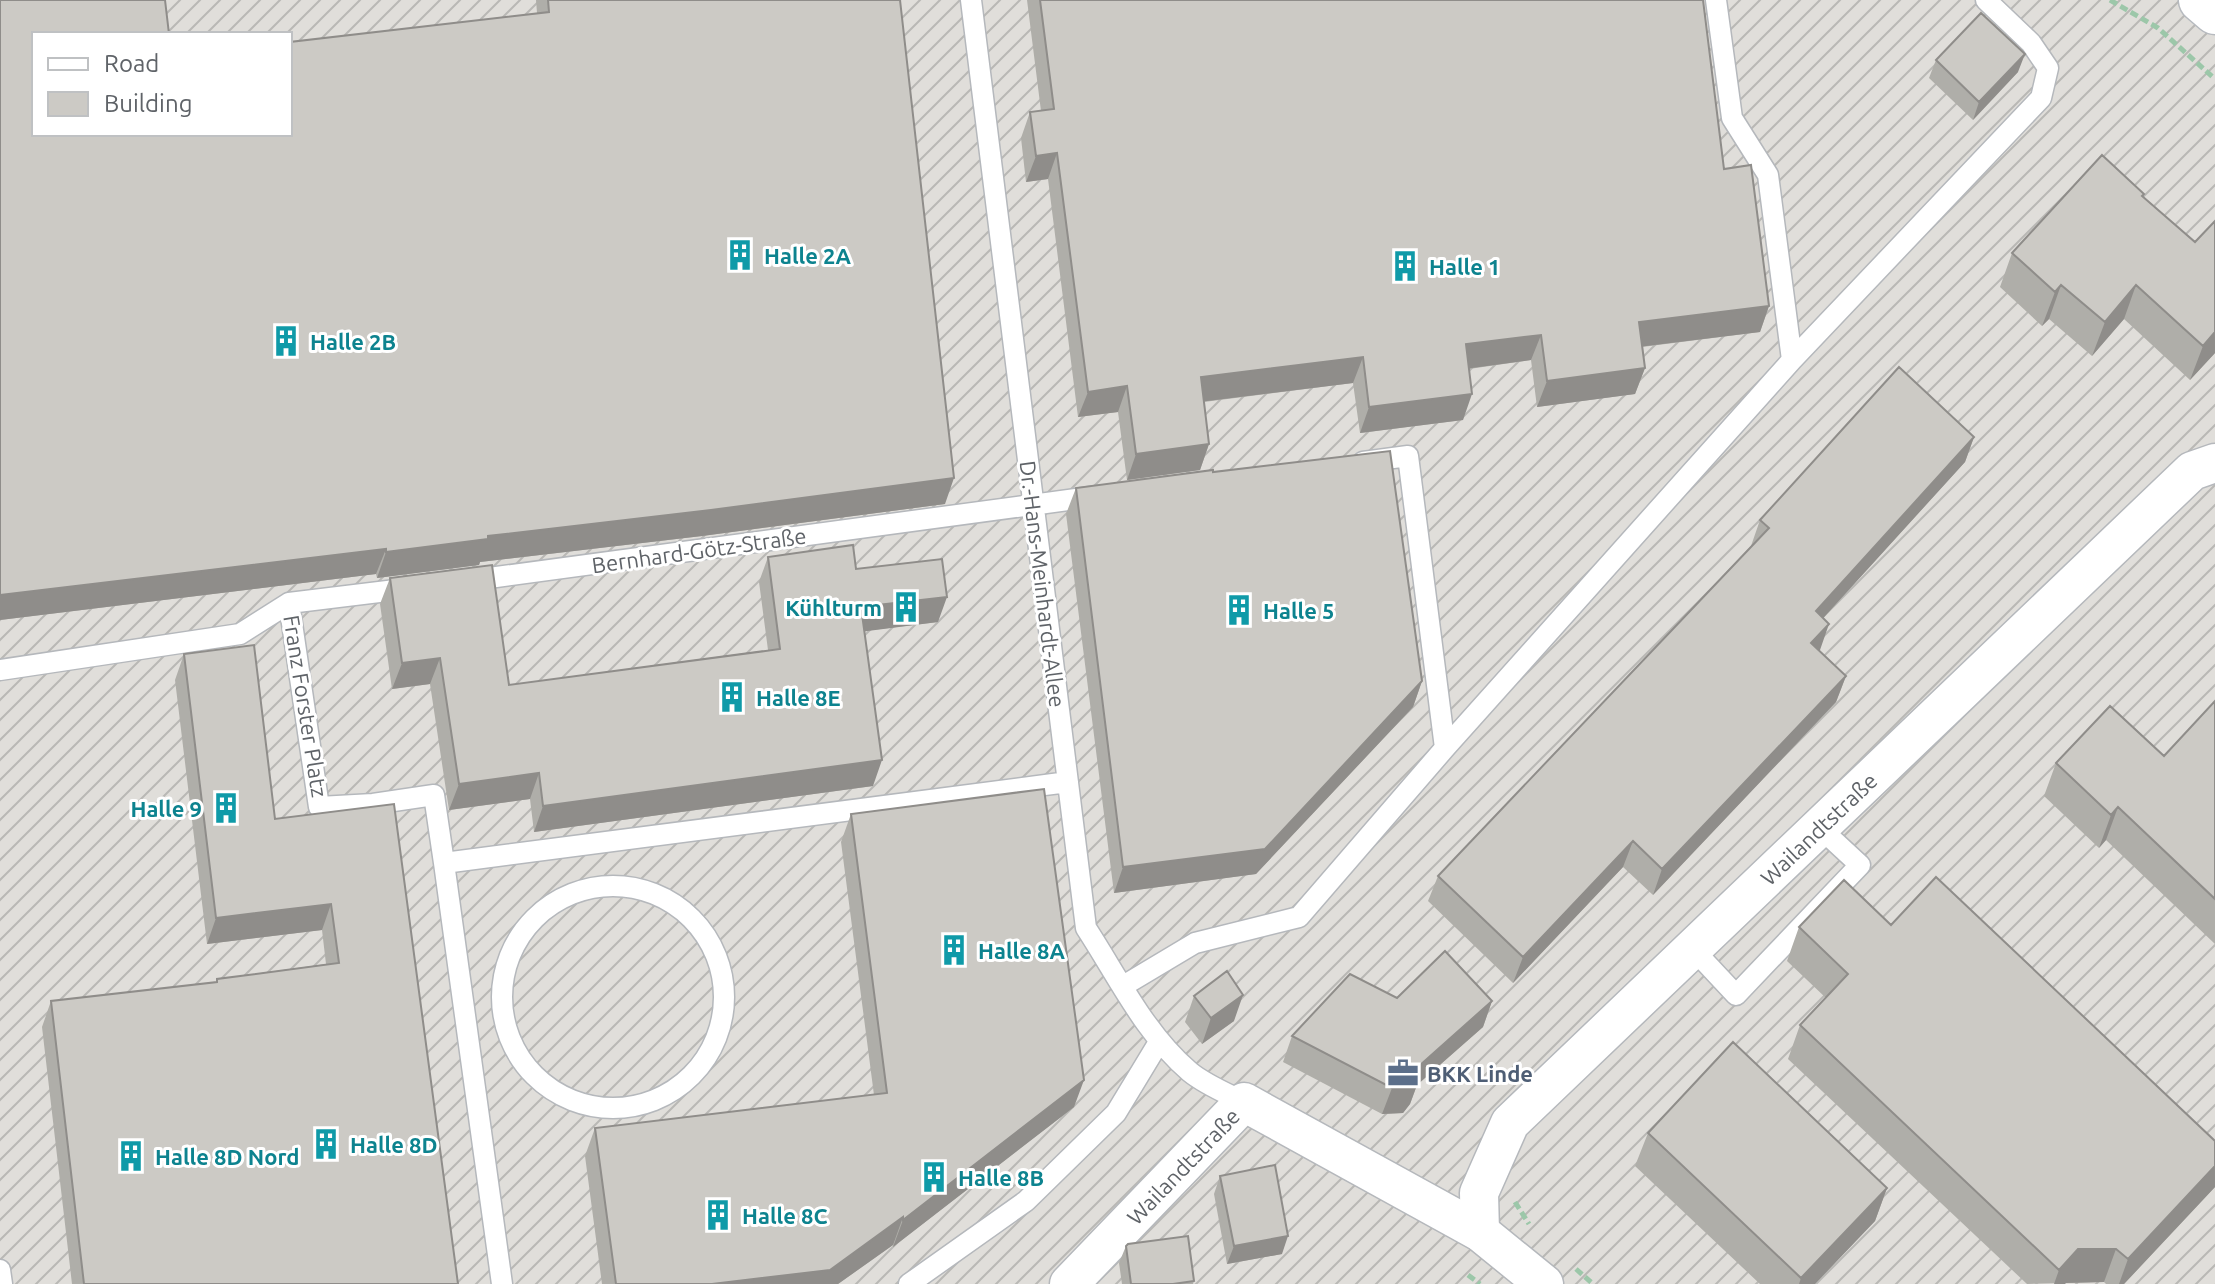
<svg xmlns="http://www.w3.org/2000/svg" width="2215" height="1284" viewBox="0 0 2215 1284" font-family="Ubuntu,sans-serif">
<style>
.industrial{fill:url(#industrial-furrows);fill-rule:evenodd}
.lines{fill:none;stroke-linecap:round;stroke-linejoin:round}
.service-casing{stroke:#b5b8bc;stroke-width:23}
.minor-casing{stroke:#b5b8bc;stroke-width:41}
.secondary-casing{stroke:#b6babf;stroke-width:47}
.path{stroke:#9cc7a9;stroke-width:5;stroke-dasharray:8 4;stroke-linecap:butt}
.service{stroke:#fff;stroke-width:20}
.minor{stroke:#fff;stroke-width:38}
.secondary{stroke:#fff;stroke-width:44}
.wall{fill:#afaea9}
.shaded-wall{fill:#8f8d8a}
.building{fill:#cccac5;stroke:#8f8d8a;stroke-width:2}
.labels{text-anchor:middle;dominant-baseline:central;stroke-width:6;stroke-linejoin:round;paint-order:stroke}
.culture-label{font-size:22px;font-weight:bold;fill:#0d838f;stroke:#fff;text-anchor:start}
.street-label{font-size:22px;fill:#5f6368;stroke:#fff}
.service-label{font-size:22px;font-weight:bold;fill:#4e5e75;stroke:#fff;text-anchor:start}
</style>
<defs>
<pattern id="industrial-furrows" width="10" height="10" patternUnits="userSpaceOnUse" patternTransform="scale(2)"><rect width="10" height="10" fill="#e0deda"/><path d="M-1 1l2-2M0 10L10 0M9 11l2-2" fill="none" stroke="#b9b8b5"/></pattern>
</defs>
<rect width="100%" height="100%" fill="#f1efe8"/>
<!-- industrial -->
<path class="industrial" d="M0 0H2215V1284H0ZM34 34H290V134H34Z"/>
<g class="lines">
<defs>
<path id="service" d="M971 0 1086 928C1118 977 1145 1034 1190 1072 1206 1085 1226 1093 1244 1102
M1716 0 1732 118 1768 175 1792 360
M1363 462 1408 456 1445 748
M467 581 1098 496
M289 603 319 807 373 804 434 795 444 863 1068 782
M0 670 240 634 289 603 412 588
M444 863 502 1284
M502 997a111 111 0 1 1 222 0a111 111 0 1 1-222 0Z
M1692 948 1736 995 1860 865 1819 827
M1123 986 1195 943 1299 917 1445 748 1792 360 2041 98 2048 68 2031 43 1986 0
M0 1270 2 1284
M909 1284 1026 1201 1116 1113 1159 1042"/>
<g id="minor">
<path id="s1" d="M1480 1232 1479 1193 1510 1123 2192 471 2215 463"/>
<path id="s2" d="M1069 1284 1244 1102 1480 1232 1544 1284"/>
</g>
<path id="secondary" d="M2201 0 2215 12"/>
</defs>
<!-- service casing -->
<use href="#service" class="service-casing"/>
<!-- minor casing -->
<use href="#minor" class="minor-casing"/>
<!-- secondary casing -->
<use href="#secondary" class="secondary-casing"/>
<!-- path -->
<path class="path" d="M2110 0 2158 28 2215 79
M1515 1202 1529 1224
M1576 1269 1593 1284
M1468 1275 1480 1284"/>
<!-- service -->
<use href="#service" class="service"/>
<!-- minor -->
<use href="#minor" class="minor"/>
<!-- secondary -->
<use href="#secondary" class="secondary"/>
</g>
<!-- wall -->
<path class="wall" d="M0 0 34 134 537 13 536 0H900L945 504 702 536 480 562 479 565 377 578 376 574 0 620Z
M1027 0H1703L1724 169 1769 306 1760 332 1642 347 1645 368 1635 394 1537 407 1531 360 1469 369 1463 420 1360 433 1353 383 1204 402 1209 444 1200 470 1127 480 1118 412 1078 417 1048 179 1026 182 1021 138 1030 112 1041 111Z
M1936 60 2018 72 1973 120 1929 78Z
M2144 194 2143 197 2195 242 2215 221V353L2190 380 2124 319 2092 356 2049 319 2042 326 2000 287 2012 253Z
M1974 437 1965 462 1823 618 1819 650 1846 676 1836 702 1653 895 1623 867 1513 983 1428 901 1438 876 1751 546 1760 520Z
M1213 472 1422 681 1413 707 1256 874 1114 893 1066 514 1076 488Z
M768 557 856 569 938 622 864 631 873 786 534 832 530 799 449 810 430 684 392 689 380 604 390 578 509 685 768 650 759 582Z
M184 654 275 819 394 804 458 1284H72L42 1027 51 1001 216 982 217 979 326 964 322 930 207 944 175 680Z
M2215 701V944L2106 840 2099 848 2044 796 2056 763 2164 756Z
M851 814 1074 1107 893 1247V1245L838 1284H602L585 1156 595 1128 874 1095 841 842Z
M1891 925 2215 1187 2124 1284H2106L2104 1282 2027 1284 1788 1059 1800 1025 1826 998 1787 961 1799 927Z
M1194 996 1234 1021 1202 1044 1185 1022Z
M1397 998 1492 1001 1483 1027 1417 1085 1410 1104 1403 1113 1382 1114 1283 1062 1292 1036Z
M1648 1133 1887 1188 1875 1221 1815 1284H1760L1635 1166Z
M1220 1176 1282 1254 1227 1264 1214 1194Z
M1126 1246 1194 1281 1193 1284H1122L1119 1263Z"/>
<!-- shaded-wall -->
<path class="shaded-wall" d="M2025 54 2018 72 1973 120 1979 102Z
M1057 153 1048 179 1026 182 1036 156Z
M2061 285 2049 319 2042 326 2055 292Z
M2136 285 2124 319 2092 356 2105 322Z
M1769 306 1760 332 1630 348 1639 322Z
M2215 332V353L2190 380 2203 346Z
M1541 335 1531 360 1457 370 1466 344Z
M1363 357 1353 383 1191 403 1201 377Z
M1645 368 1635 394 1537 407 1547 381Z
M1127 386 1118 412 1078 417 1088 392Z
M1472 394 1463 420 1360 433 1369 407Z
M1974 437 1965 462 1806 637 1816 611Z
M1209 444 1200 470 1127 480 1136 454Z
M954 478 945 504 702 536 480 562 479 565 377 578 386 552 488 536Z
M386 549 376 574 0 620V595Z
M947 597 938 622 852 633 861 607Z
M1829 624 1820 650 1802 669 1811 643Z
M440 658 430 684 392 689 402 663Z
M1846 676 1836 702 1653 895 1662 869Z
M1422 681 1413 707 1256 874 1114 893 1123 867Z
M882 760 873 786 534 832 543 806Z
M539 773 530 799 449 810 459 784Z
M2118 807 2106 840 2099 848 2111 815Z
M1633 841 1623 867 1513 983 1523 957Z
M331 904 322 930 207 944 216 918Z
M1243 995 1234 1021 1202 1044 1211 1018Z
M1492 1001 1483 1027 1417 1085 1410 1104 1403 1113 1382 1114 1392 1088Z
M1084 1080 1074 1107 893 1247 903 1220Z
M2215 1166V1187L2124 1284H2119L2128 1259Z
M1887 1188 1875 1221 1815 1284H1799L1801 1278Z
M903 1217 893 1245 838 1284H712Z
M1288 1236 1282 1254 1227 1264 1234 1246Z
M2078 1249H2116L2104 1282 2066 1283 2065 1284H2054L2059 1270Z"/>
<!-- building -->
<path class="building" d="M0 0H165L169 34H34V134H290V42L549 12 548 0H900L954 478 711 510 488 536V539L386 552V549L0 595Z
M1040 0H1703L1724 169 1751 165 1769 306 1639 322 1645 368 1547 381 1541 335 1466 344 1472 394 1369 407 1363 357 1201 377 1209 444 1136 454 1127 386 1088 392 1057 153 1036 156 1030 112 1054 109Z
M1981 13 2025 54 1979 102 1936 60Z
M2102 155 2144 194 2142 196 2195 242 2215 221V332L2203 346 2136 285 2105 322 2061 285 2055 292 2012 253Z
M1899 367 1974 437 1816 611 1829 624 1811 643 1846 676 1662 869 1633 841 1523 957 1438 876 1769 528 1760 520Z
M1390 451 1422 681 1265 849 1123 867 1076 488 1213 470V472Z
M853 545 856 569 942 559 947 597 861 607 882 760 543 806 539 773 459 784 440 658 402 663 390 578 492 565 509 685 780 649 768 557Z
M254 645 275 819 394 804 458 1284H84L51 1001 217 982V979L339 963 331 904 216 918 184 654Z
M2215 701V899L2118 807 2111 815 2056 763 2110 706 2164 756Z
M1044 789 1084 1080 903 1220V1217L830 1270 712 1284H616L595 1128 887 1093 851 814Z
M1936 877 2215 1141V1166L2128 1259 2116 1249H2078L2059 1270 1800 1025 1848 974 1799 927 1844 880 1891 925Z
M1445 951 1492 1001 1418 1067 1419 1078 1412 1088H1392L1292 1036 1350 974 1397 998Z
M1227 971 1243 995 1211 1018 1194 996Z
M1733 1042 1887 1188 1801 1278 1648 1133Z
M1275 1165 1288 1236 1234 1246 1220 1176Z
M1188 1236 1194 1281 1173 1284H1131L1126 1246 1128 1244Z"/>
<!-- icons -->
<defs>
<symbol id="building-bare" viewBox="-9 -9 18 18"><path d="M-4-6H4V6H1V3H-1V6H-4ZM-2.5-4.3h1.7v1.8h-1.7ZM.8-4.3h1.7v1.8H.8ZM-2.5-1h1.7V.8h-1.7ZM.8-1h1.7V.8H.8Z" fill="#0f9aa8" stroke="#fff" stroke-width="2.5" paint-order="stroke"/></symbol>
<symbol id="office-bare" viewBox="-9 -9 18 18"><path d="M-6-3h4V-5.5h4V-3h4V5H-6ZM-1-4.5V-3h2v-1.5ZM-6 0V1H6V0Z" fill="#5c6f8a" stroke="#fff" stroke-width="2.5" paint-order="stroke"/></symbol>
</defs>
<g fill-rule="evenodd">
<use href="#building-bare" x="718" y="233" width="44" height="44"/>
<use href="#building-bare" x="1383" y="244" width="44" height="44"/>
<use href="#building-bare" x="264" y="319" width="44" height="44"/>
<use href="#building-bare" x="884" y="585" width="44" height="44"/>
<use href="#building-bare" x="1217" y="588" width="44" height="44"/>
<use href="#building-bare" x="710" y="675" width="44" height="44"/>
<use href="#building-bare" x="204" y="786" width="44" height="44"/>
<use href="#building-bare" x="932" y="928" width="44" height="44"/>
<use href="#office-bare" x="1381" y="1051" width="44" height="44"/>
<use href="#building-bare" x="304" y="1122" width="44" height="44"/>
<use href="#building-bare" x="109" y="1134" width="44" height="44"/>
<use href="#building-bare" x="912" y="1155" width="44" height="44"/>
<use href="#building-bare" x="696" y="1193" width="44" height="44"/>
</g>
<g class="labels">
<!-- culture labels -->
<g class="culture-label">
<text x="764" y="255">Halle 2A</text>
<text x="1429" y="266">Halle 1</text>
<text x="310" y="341">Halle 2B</text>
<text x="882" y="607" text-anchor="end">Kühlturm</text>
<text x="1263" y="610">Halle 5</text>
<text x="756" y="697">Halle 8E</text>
<text x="202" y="808" text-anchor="end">Halle 9</text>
<text x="978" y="950">Halle 8A</text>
<text x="350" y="1144">Halle 8D</text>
<text x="155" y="1156">Halle 8D Nord</text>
<text x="958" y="1177">Halle 8B</text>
<text x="742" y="1215">Halle 8C</text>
</g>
<!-- street labels -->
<g class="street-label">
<text transform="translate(699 550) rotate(-8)">Bernhard-Götz-Straße</text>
<text transform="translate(1043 584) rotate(83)">Dr.-Hans-Meinhardt-Allee</text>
<text transform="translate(306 706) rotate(81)">Franz Forster Platz</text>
<text stroke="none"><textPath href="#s1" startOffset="542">Wailandtstraße</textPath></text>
<text stroke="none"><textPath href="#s2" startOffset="164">Wailandtstraße</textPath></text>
</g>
<!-- service labels -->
<g class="service-label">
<text x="1427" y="1073">BKK Linde</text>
</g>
</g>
<!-- legend -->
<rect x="32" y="32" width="260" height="104" fill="#ffffff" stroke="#bfc1c3" stroke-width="2"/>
<rect x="48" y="58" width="40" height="12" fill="#ffffff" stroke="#bfc1c3" stroke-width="2"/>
<text x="104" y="72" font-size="24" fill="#5f6368">Road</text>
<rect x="48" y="92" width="40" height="24" fill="#cccac5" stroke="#bfc1c3" stroke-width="2"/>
<text x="104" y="112" font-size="24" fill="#5f6368">Building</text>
</svg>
